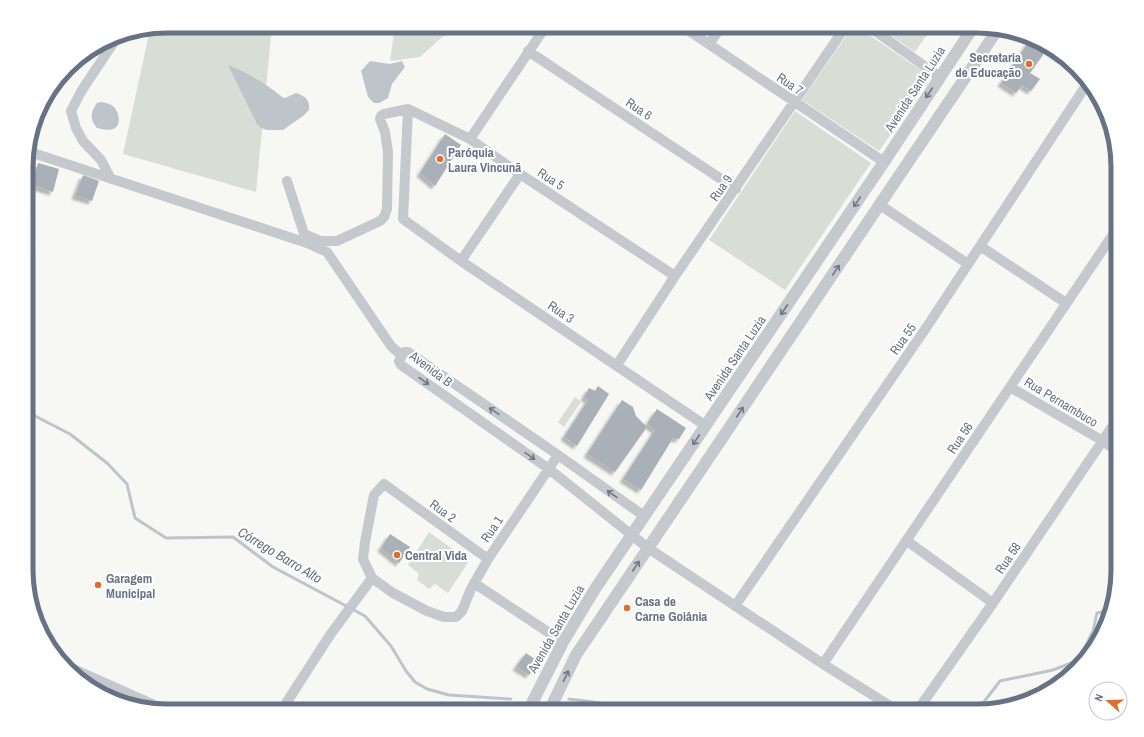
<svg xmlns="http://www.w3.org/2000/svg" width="1144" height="737" viewBox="0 0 1144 737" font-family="'Archivo Narrow',sans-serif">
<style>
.green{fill:#d8ded5}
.water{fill:#bdc5cb}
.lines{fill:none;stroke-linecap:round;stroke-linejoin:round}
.stream{stroke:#bdc5cb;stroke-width:3}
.building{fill:#a9b0b7;filter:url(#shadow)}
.minor{stroke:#c5c8cc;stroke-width:10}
.tertiary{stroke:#c5c8cc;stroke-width:12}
.oneway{stroke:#6c7788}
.poi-dot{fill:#dd702e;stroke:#fff;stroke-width:1.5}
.labels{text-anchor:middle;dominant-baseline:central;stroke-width:4;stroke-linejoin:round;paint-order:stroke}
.poi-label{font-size:13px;font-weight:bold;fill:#677384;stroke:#fff;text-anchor:start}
.street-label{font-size:13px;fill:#677384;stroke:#fff}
.water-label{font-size:14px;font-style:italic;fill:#637480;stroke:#fff}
.rim{fill:none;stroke:#677384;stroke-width:5}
</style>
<defs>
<filter id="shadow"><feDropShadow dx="-3.5" dy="3.5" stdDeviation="1" flood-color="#0004"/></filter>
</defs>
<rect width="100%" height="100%" fill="#f7f7f4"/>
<!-- green -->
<path class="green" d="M167 26H272L256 192 123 154 150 29Z
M395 26H459L441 38 420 57 390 61Z
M853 26H856L931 77 879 151 802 100Z
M877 26H933L915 52Z
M795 111 871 163 785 290 709 240Z
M575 397 581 402 564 427 558 422Z
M429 532 469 561 448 593 435 584 429 589 417 580 419 574 408 565Z"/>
<!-- water -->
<path class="water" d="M370 61 390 64 402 61 405 67 392 84 388 98 379 103H374L368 97 361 71Z
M228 65C248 73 265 83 282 97L285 98 296 93C305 96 310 99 309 110L303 116 283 130H267L261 128 257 124Z
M102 102C106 103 111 104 114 107 119 112 122 126 113 129 108 131 102 129 97 128 90 120 90 112 97 103Z"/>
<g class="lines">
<!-- stream -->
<path class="stream" d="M27 416H35L70 434 107 463 127 484 135 518 166 538 233 537 273 567 365 616 391 646 406 671 415 682 427 689 449 695 511 699
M569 699C588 702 607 702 625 711
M977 711 1000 681 1053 670 1079 660 1093 631 1097 613 1107 611"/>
</g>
<!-- building -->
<path class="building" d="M1029 41 1045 52 1030 73 1040 79 1031 91 1022 85 1016 93 1001 83Z
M1053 49 1063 58 1061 59 1051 52Z
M445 134 461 145 435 186 420 173Z
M38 163 59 169 53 192 31 185Z
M83 175 99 181 92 201 75 196Z
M598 386 609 394 577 446 564 437 588 400 584 397 589 388 595 391Z
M622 400 633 407 636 416 647 427 615 472 587 454Z
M657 409 686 428 679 439 673 438 641 490 623 479 655 430 647 424Z
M390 534 410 547 399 563 381 548Z
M526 653 539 662 529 675 516 667Z"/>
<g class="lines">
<!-- minor -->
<path class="minor" d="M682 26 884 162
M868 26 940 77
M709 44 722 26
M528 51 736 189
M408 109 403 219 461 261 706 426
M408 109 470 139 520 174 675 276
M470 139 546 26
M27 151 307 243
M111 179 101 160 83 141 76 128 71 111 82 90 118 36
M287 181 307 243 327 252 391 346 401 355
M880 205 968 264
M304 234 321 241H337L380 221 384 217 387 209 388 152 385 132 380 119 381 116 384 114 408 109
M980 246 1066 303
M461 261 520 174
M617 365 675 276 846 26
M1010 387 1103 441 1118 452
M644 516 558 455 408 352H404L399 361 401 365 549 469 648 548 823 664 898 711
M907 541 993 603
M488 559 384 484 374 495 365 542 363 559 372 578 393 593 427 611 444 617H456L462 611 471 589 488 559 558 455
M474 583 563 642
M735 606 926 328 1087 84
M823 664 1118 227
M281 711 330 635 372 578
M917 711 993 603 1118 418"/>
<!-- tertiary -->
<path class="tertiary" d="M71 669 163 710
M528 711 563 642 595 589 884 162 974 26
M549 711 576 655 998 29"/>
</g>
<!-- one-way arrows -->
<defs><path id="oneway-shaft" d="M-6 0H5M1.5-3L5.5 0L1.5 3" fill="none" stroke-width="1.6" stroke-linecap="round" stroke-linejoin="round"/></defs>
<g class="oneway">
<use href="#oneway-shaft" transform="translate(929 93) rotate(123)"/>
<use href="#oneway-shaft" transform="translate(857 202) rotate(124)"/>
<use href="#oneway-shaft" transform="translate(836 270) rotate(-56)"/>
<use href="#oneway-shaft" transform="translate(784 310) rotate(124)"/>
<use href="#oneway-shaft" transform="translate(424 381) rotate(35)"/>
<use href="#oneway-shaft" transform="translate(494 411) rotate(-146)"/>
<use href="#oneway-shaft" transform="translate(740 412) rotate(-56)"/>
<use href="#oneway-shaft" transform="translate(696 440) rotate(124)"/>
<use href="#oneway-shaft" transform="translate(530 456) rotate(35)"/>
<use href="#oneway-shaft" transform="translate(612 494) rotate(-145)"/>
<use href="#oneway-shaft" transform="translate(636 566) rotate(-56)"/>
<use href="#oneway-shaft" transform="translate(566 676) rotate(-64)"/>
</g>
<!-- markers -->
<g class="poi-dot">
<circle cx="1029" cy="64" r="4"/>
<circle cx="440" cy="159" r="4"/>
<circle cx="397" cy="555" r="4"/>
<circle cx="98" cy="585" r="4"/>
<circle cx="627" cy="608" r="4"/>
</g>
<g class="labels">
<!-- poi labels -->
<g class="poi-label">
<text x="1021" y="57" text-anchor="end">Secretaria<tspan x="1021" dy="15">de Educação</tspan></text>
<text x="448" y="152">Paróquia<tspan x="448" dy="15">Laura Vincunã</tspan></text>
<text x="405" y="555">Central Vida</text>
<text x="106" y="578">Garagem<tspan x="106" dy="15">Municipal</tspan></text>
<text x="635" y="601">Casa de<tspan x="635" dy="15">Carne Goiânia</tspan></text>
</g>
<!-- street labels -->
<g class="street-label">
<text transform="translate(790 84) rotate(34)">Rua 7</text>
<text transform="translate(915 89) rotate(-57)">Avenida Santa Luzia</text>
<text transform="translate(639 109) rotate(34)">Rua 6</text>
<text transform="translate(551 179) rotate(33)">Rua 5</text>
<text transform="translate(721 188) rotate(-55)">Rua 9</text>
<text transform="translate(561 312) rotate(34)">Rua 3</text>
<text transform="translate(903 339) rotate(-55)">Rua 55</text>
<text transform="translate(735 358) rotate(-56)">Avenida Santa Luzia</text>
<text transform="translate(431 369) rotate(37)">Avenida B</text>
<text transform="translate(1061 402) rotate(31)">Rua Pernambuco</text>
<text transform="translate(960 438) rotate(-56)">Rua 56</text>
<text transform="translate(443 511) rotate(36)">Rua 2</text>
<text transform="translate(492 529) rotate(-56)">Rua 1</text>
<text transform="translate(1008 558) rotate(-56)">Rua 58</text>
<text transform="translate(556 629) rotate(-60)">Avenida Santa Luzia</text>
</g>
<!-- water labels -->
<g class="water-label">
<text transform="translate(280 555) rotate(31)">Córrego Barro Alto</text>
</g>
</g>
<!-- crop -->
<path d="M0 0H1144V737H0ZM167 33H977A134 134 0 0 1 1111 167V570A134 134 0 0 1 977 704H167A134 134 0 0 1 33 570V167A134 134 0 0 1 167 33Z" fill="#fff" fill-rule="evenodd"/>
<path class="rim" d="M167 33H977A134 134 0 0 1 1111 167V570A134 134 0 0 1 977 704H167A134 134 0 0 1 33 570V167A134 134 0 0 1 167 33Z"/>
<!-- north arrow -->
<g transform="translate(1108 701) rotate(290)"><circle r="19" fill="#ffffff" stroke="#c2c7ce"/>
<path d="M0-3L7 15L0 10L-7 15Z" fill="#dd702e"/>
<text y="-6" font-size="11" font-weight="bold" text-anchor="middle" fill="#677384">N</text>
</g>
</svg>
